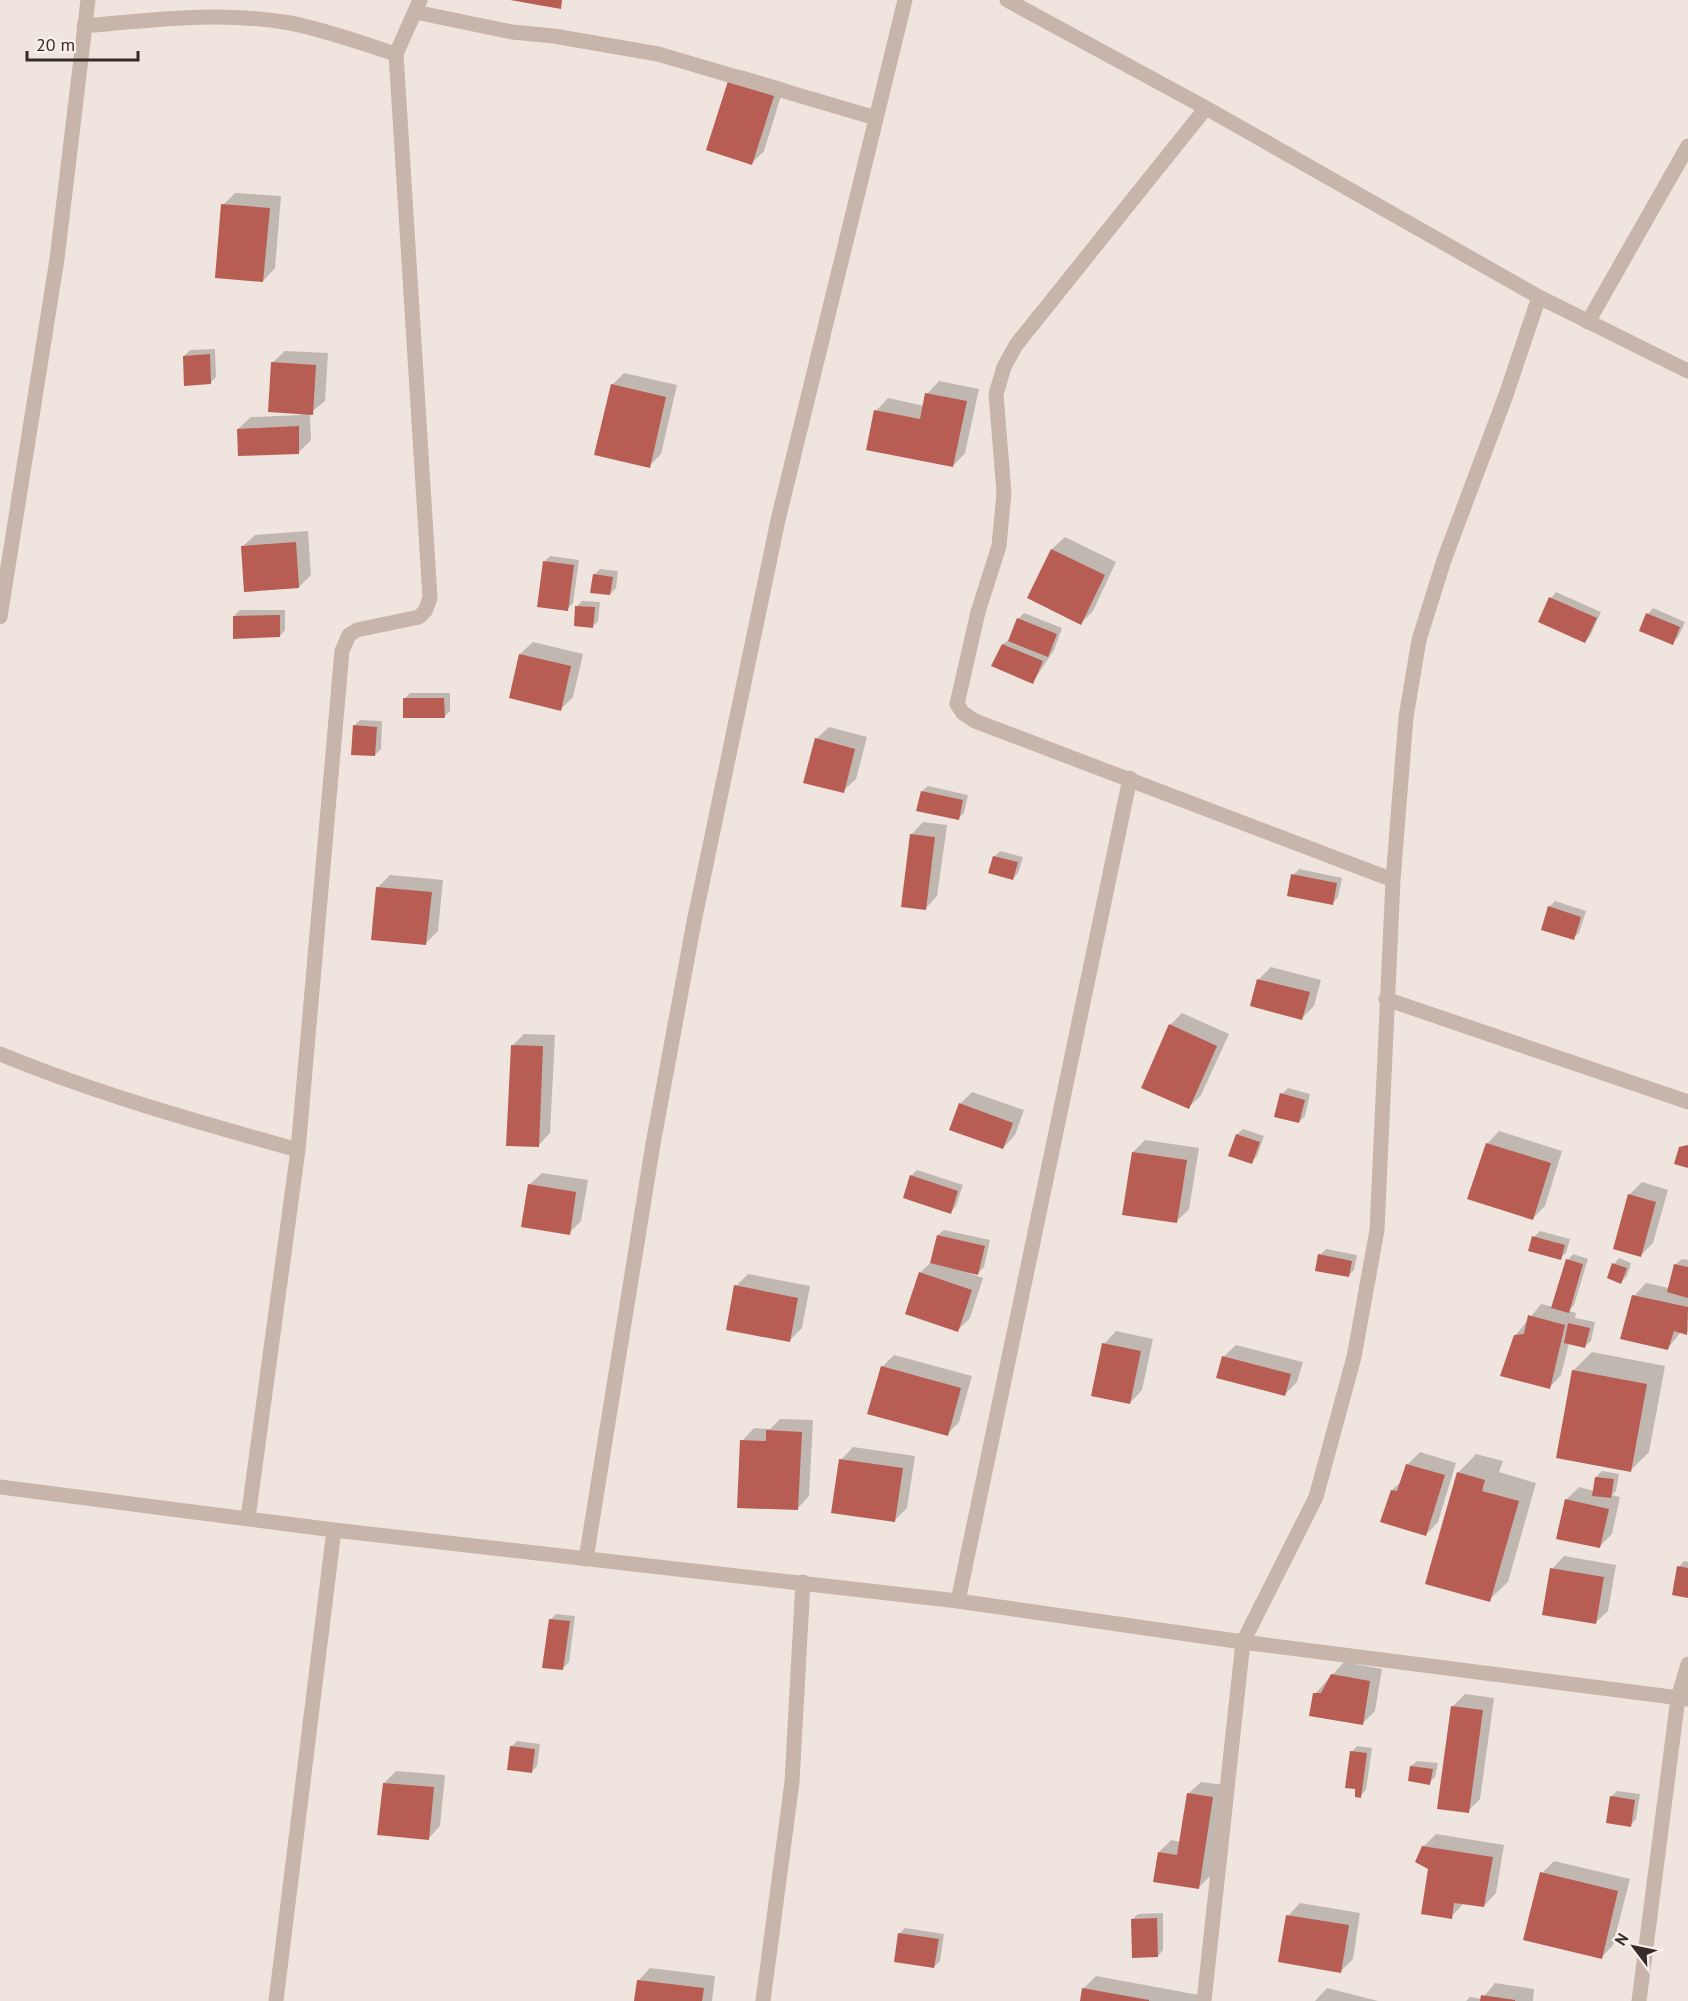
<svg xmlns="http://www.w3.org/2000/svg" width="1688" height="2001" viewBox="0 0 1688 2001" font-family="'PT Sans',sans-serif">
<style>
.shadow{fill:#0003}
.building{fill:#b85d53}
.lines{fill:none;stroke-linecap:round;stroke-linejoin:round}
.minor{stroke:#c7b4ab;stroke-width:15}
</style>
<rect width="100%" height="100%" fill="#f0e5de"/>
<!-- shadow -->
<path class="shadow" d="M741 70 785 83 764 151 752 163 729 82Z
M235 193 281 196 275 268 263 281 223 205Z
M215 349 216 377 210 383 184 356 190 350Z
M285 351 328 353 325 401 310 413 311 440 299 452 238 429 251 417 302 415 272 363Z
M624 373 677 385 661 454 649 466 612 385Z
M939 381 979 389 965 453 953 466 876 411 888 398 924 406 927 394Z
M308 531 311 575 299 587 242 547 255 535Z
M1065 537 1116 562 1093 611 1081 623 1029 598 1052 549Z
M550 556 579 560 573 603 567 609 544 562Z
M600 569 618 571 616 588 610 594 594 575Z
M1556 592 1601 612 1590 636 1585 641 1540 622 1551 598Z
M582 601 600 602 598 621 593 626 576 607Z
M1653 608 1685 622 1678 637 1672 643 1648 614Z
M240 610H285V630L280 636 234 616Z
M1024 613 1062 628 1054 650 1033 682 993 665 1003 644 1010 639 1018 619Z
M533 642 583 654 573 697 561 709 520 654Z
M410 693H450V711L444 717 405 698Z
M360 720 382 721 381 749 375 755 354 726Z
M829 727 867 737 856 779 843 791 816 739Z
M928 786 968 795 964 813 958 819 922 791Z
M923 822 947 825 937 896 925 909 911 835Z
M1000 851 1023 857 1018 873 1013 879 994 857Z
M1299 869 1342 878 1338 897 1333 903 1293 875Z
M390 875 443 880 438 931 426 943 378 887Z
M1555 901 1586 911 1579 933 1573 938 1549 907Z
M1271 967 1321 980 1314 1006 1302 1018 1259 979Z
M1182 1013 1229 1034 1201 1095 1189 1107 1170 1025Z
M524 1034 555 1035 550 1133 538 1146 512 1046Z
M1288 1088 1310 1094 1305 1116 1299 1122 1282 1094Z
M972 1092 1024 1110 1015 1135 1003 1148 960 1104Z
M1243 1129 1264 1136 1257 1156 1251 1162 1237 1134Z
M1499 1131 1562 1151 1545 1206 1533 1218 1487 1144Z
M1145 1140 1199 1148 1189 1209 1176 1222 1133 1152Z
M917 1170 963 1185 956 1206 951 1212 911 1176Z
M542 1173 588 1180 581 1221 569 1233 529 1185Z
M1642 1182 1668 1190 1653 1243 1641 1255 1629 1195Z
M944 1230 990 1240 984 1267 978 1273 970 1271 969 1273 983 1278 970 1318 958 1330 920 1273 932 1261 938 1235Z
M1540 1231 1570 1239 1566 1253 1560 1258 1534 1237Z
M1326 1249 1357 1255 1354 1270 1348 1276 1320 1255Z
M1573 1254 1588 1259 1574 1305 1569 1311 1576 1313 1575 1318 1595 1322 1591 1341 1585 1346 1569 1343 1561 1375 1549 1388 1515 1336 1541 1304 1553 1307 1568 1260Z
M1619 1258 1631 1263 1627 1276 1621 1282 1614 1264Z
M1682 1259 1688 1260V1332H1681L1668 1348 1634 1296 1646 1283 1669 1288 1676 1264Z
M748 1274 810 1286 802 1328 789 1341 736 1286Z
M1116 1331 1153 1339 1142 1390 1130 1403 1104 1344Z
M1236 1345 1303 1362 1297 1382 1285 1394 1223 1357Z
M1592 1352 1665 1366 1649 1452 1630 1471 1573 1371Z
M894 1355 972 1376 959 1422 947 1434 882 1367Z
M780 1419 813 1420 809 1496 797 1509 742 1441 754 1428 770 1429Z
M853 1447 915 1456 907 1508 895 1520 841 1460Z
M1420 1452 1456 1463 1438 1522 1426 1535 1392 1490 1403 1480 1407 1465Z
M1476 1454 1503 1461 1499 1472 1536 1483 1508 1582 1489 1600 1458 1473Z
M1602 1471 1619 1474 1616 1491 1612 1495 1620 1497 1612 1534 1599 1547 1566 1500 1579 1487 1594 1491 1596 1477Z
M1564 1556 1616 1565 1608 1611 1595 1623 1552 1569Z
M1684 1561 1688 1562V1596L1679 1567Z
M556 1614 575 1616 569 1662 563 1668 550 1620Z
M1344 1662 1382 1669 1375 1711 1362 1724 1315 1694Z
M1465 1694 1494 1698 1480 1799 1468 1811 1452 1707Z
M517 1741 540 1744 537 1766 531 1772 512 1746Z
M1357 1746 1372 1748 1366 1790 1360 1796 1352 1752Z
M1417 1761 1438 1763 1435 1777 1429 1783 1411 1766Z
M396 1771 445 1775 440 1826 428 1839 384 1783Z
M1201 1782 1225 1785 1211 1875 1199 1887 1159 1852 1171 1840 1181 1842 1188 1794Z
M1617 1791 1640 1794 1636 1819 1631 1825 1611 1797Z
M1436 1834 1504 1845 1496 1893 1484 1906 1464 1903 1451 1917 1423 1847Z
M1554 1861 1630 1879 1613 1945 1601 1958 1542 1873Z
M1300 1903 1360 1913 1353 1959 1341 1971 1288 1916Z
M1163 1913V1950L1158 1956 1132 1920 1138 1914Z
M905 1928 944 1934 940 1961 934 1967 899 1934Z
M650 1968 715 1976 712 2001H636L638 1981Z
M1096 1976 1199 1995 1198 2001H1081L1083 1989Z
M1495 1983 1534 1989 1533 2001H1466L1470 1997 1482 1999Z
M1327 1988 1378 2001H1315Z"/>
<!-- building -->
<path class="building" d="M510 0H562L561 9Z
M728 81 774 96 752 165 706 150Z
M221 204 270 208 263 282 215 278Z
M210 354 211 384 184 386 183 356Z
M271 362 316 365 313 415 268 412Z
M611 384 666 397 650 468 594 455Z
M925 393 967 401 953 467 866 450 874 410 920 419Z
M299 426V454L238 456 237 429Z
M296 542 299 588 244 592 241 546Z
M1051 549 1105 575 1081 625 1027 598Z
M543 561 574 565 568 611 537 607Z
M593 574 613 577 610 595 590 593Z
M1549 597 1597 618 1585 643 1538 622Z
M575 606 595 607 593 628 574 626Z
M1646 613 1680 627 1673 645 1639 631Z
M280 615V637L233 639V616Z
M1017 618 1057 634 1048 657 1008 641Z
M1002 644 1043 661 1033 684 991 666Z
M519 654 571 666 561 711 509 698Z
M403 698H444L445 718H403Z
M353 725 377 727 375 756 351 755Z
M815 738 855 749 844 793 803 783Z
M921 791 963 800 959 820 916 811Z
M910 834 935 837 926 910 901 907Z
M993 856 1018 862 1013 880 988 873Z
M1291 874 1337 883 1333 905 1287 896Z
M376 887 432 892 426 945 371 940Z
M1548 906 1581 917 1574 940 1541 930Z
M1257 979 1310 992 1302 1020 1250 1006Z
M1169 1024 1217 1046 1189 1109 1141 1088Z
M511 1045 543 1046 539 1147 506 1146Z
M1280 1093 1305 1100 1299 1123 1274 1117Z
M959 1103 1013 1123 1003 1149 949 1130Z
M1236 1134 1260 1142 1252 1164 1228 1156Z
M1486 1143 1551 1163 1533 1220 1467 1199Z
M1688 1145V1168L1674 1164 1679 1147Z
M1132 1152 1187 1160 1177 1223 1122 1215Z
M910 1175 958 1191 951 1214 903 1198Z
M528 1184 576 1192 570 1235 521 1227Z
M1628 1194 1656 1202 1641 1257 1613 1249Z
M937 1235 985 1246 978 1275 930 1263Z
M1532 1236 1565 1245 1561 1260 1528 1251Z
M1318 1254 1352 1261 1349 1277 1315 1271Z
M1566 1259 1583 1264 1569 1313 1551 1308Z
M1612 1263 1627 1268 1621 1284 1607 1278Z
M1674 1264 1688 1267V1298L1667 1292Z
M919 1272 972 1290 958 1332 905 1314Z
M734 1285 798 1298 790 1342 726 1330Z
M1632 1295 1688 1307 1687 1335 1674 1331 1668 1350 1620 1339Z
M1528 1315 1565 1325 1550 1389 1500 1376 1514 1335 1524 1334Z
M1568 1323 1590 1328 1585 1348 1564 1343Z
M1102 1343 1141 1351 1130 1404 1091 1396Z
M1222 1356 1291 1374 1285 1396 1216 1378Z
M881 1366 961 1388 948 1436 867 1414Z
M1572 1370 1647 1384 1631 1472 1556 1458Z
M766 1430 802 1432 798 1510 737 1508 740 1440 766 1441Z
M839 1459 903 1468 895 1522 831 1513Z
M1406 1464 1445 1475 1426 1536 1380 1522 1391 1490 1397 1491Z
M1457 1472 1485 1480 1482 1491 1519 1501 1490 1602 1425 1584Z
M1595 1477 1614 1479 1611 1498 1592 1496Z
M1565 1499 1609 1509 1600 1548 1556 1539Z
M1677 1566 1688 1568V1598L1672 1595Z
M1550 1568 1604 1577 1596 1624 1542 1615Z
M549 1619 570 1621 563 1670 542 1668Z
M1331 1674 1370 1681 1363 1725 1309 1716 1313 1693H1321Z
M1451 1706 1483 1710 1469 1813 1437 1809Z
M510 1746 535 1749 532 1773 507 1770Z
M1350 1751 1367 1753 1361 1798 1355 1797V1789L1345 1788Z
M1410 1766 1433 1769 1430 1785 1408 1781Z
M383 1783 434 1787 429 1840 377 1835Z
M1187 1793 1213 1797 1199 1889 1153 1882 1158 1852 1177 1855Z
M1610 1796 1635 1800 1631 1827 1606 1823Z
M1422 1846 1493 1857 1484 1907 1454 1903 1452 1919 1421 1914 1428 1869 1415 1862Z
M1540 1872 1618 1891 1602 1959 1523 1940Z
M1286 1915 1349 1925 1341 1973 1278 1962Z
M1157 1918 1158 1957 1132 1958 1131 1919Z
M898 1933 939 1939 934 1968 894 1962Z
M637 1980 704 1988 702 2001H634Z
M1082 1988 1149 2000V2001H1080Z
M1481 1995 1515 2000V2001H1480Z"/>
<g class="lines">
<!-- minor -->
<path class="minor" d="M1007 0 1206 108 1539 297 1688 371
M415 12 512 32 554 36 658 54 876 118
M84 26C152 20 222 11 290 23 326 30 361 43 396 54
M1206 108 1016 345 1004 367 996 394 1004 493 999 546 978 612 957 704 963 713 975 721 1393 880
M1588 322 1688 146
M0 617 57 259 88 0
M1386 999 1688 1102
M0 1054C97 1094 198 1122 298 1150
M0 1487 334 1530 958 1601 1243 1642 1688 1699
M248 1518 298 1150 342 651 349 635 357 630 419 617 425 611 430 598 396 54 420 0
M586 1559 653 1144 694 922 778 520 905 0
M958 1601 1130 778
M276 2001 334 1530
M763 2001 792 1782 803 1582
M1204 2001 1243 1642 1316 1497 1354 1357 1377 1230 1393 880 1406 717 1419 640 1444 560 1506 395 1539 297
M1639 2001 1678 1698 1688 1664"/>
</g>
<!-- north arrow -->
<g transform="translate(1634 1947) rotate(302)" stroke="#f8efea" stroke-width="4.5" paint-order="stroke">
<path d="M0-4.5L10 22L0 15L-10 22Z" fill="#352b2a"/>
<text y="-9" font-size="16" font-weight="bold" text-anchor="middle" fill="#352b2a">N</text>
</g>
<!-- scale -->
<path d="M27 51v9h111v-9" fill="none" stroke="#352b2a" stroke-width="3"/>
<text x="36" y="51" font-size="18" fill="#352b2a" stroke="#f8efea" stroke-width="4.5" paint-order="stroke">20 m</text>
</svg>
